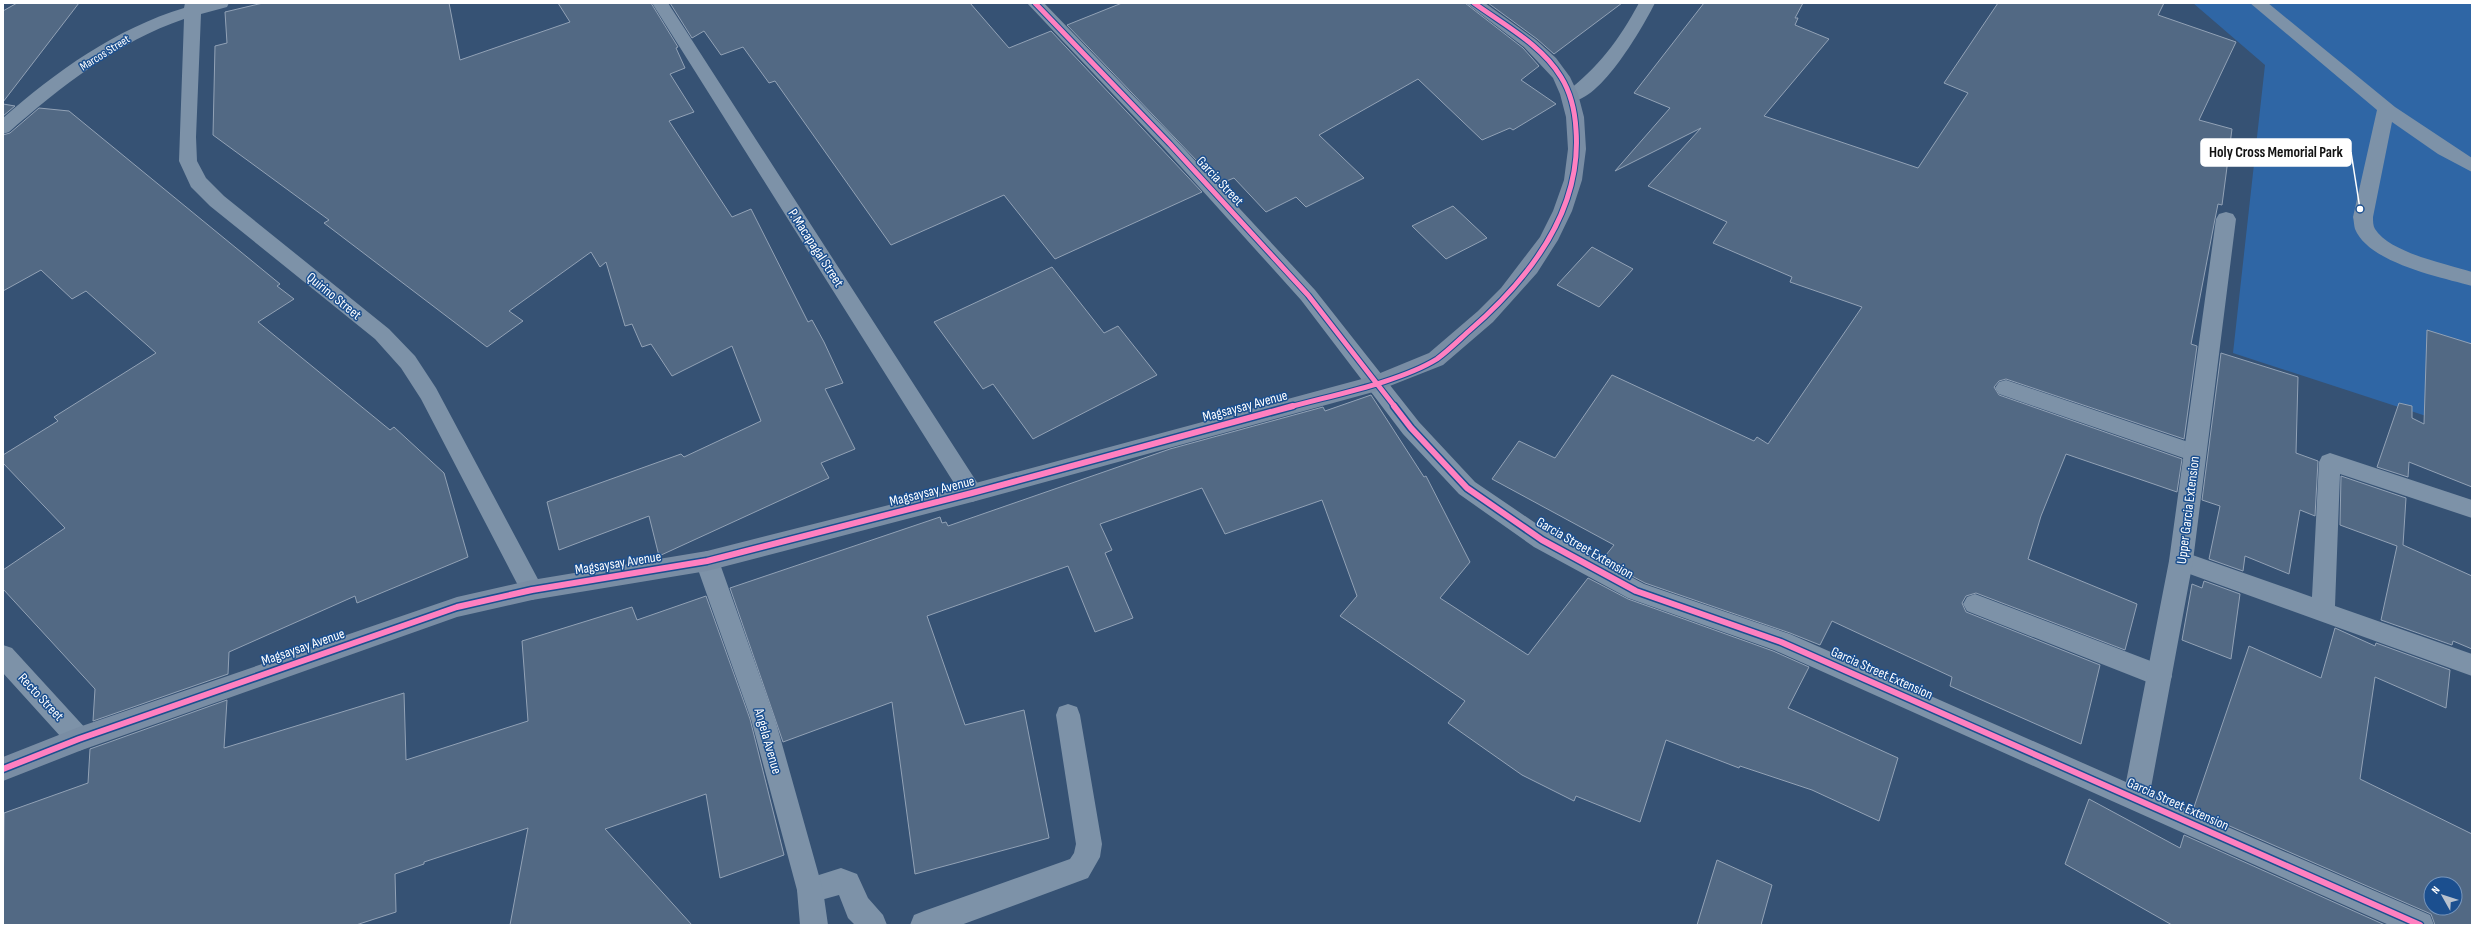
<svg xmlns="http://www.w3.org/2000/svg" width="2475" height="928" viewBox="0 0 2475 928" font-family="'Sofia Sans Condensed',sans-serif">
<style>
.green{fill:#2f66a5}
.building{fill:#526984;stroke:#92a2b6;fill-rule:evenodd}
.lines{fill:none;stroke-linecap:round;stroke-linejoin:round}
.lane{fill:#7d92a8;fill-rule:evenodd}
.street{fill:#7d92a8;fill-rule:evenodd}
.secondary{fill:#798da4;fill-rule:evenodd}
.cycleway-far1-casing{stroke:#1b4f8f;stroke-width:7}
.cycleway-casing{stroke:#1b4f8f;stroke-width:9}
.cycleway-far1{stroke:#ff80c0;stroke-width:5}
.cycleway{stroke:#ff80c0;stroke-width:6}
.labels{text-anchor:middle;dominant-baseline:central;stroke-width:3;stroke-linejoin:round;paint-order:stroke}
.far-street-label{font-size:12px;fill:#fff;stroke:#1b4f8f}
.street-label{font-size:14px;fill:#fff;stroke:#1b4f8f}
.leader{fill:none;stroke:#fff;stroke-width:1.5}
.callout-dot{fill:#fff;stroke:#1b4f8f;stroke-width:1.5}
.callout{fill:#fff;stroke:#fff;stroke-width:1.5}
.callout-label{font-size:15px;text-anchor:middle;font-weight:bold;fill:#111}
</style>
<rect width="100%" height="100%" fill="#365274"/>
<!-- green -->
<path class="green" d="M2193 3H2472V431L2233 353 2265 65Z"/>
<!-- building -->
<path class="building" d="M17 3H79L3 102V11Z
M263 3H449L460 60 570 22 558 3H651L678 47 676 48 685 68 670 74 694 112 669 121 732 217 751 209 808 322 812 320 824 342 843 383 825 389 855 449 821 463 829 478 659 556 649 516 559 550 547 502 681 454 684 457 761 421 732 346 672 376 651 344 642 347 632 324 625 326 606 262 600 267 591 252 509 311 523 321 487 347 324 223 329 220 213 135 215 46 227 43 225 12Z
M670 3H970L1009 48 1051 31 1202 192 1055 259 1004 195 891 245 775 81 769 83 743 47 721 55 704 31 692 38Z
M1122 3H1465L1523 48 1539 66 1521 80 1556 104 1513 130 1510 128 1482 140 1418 79 1319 135 1364 178 1306 207 1296 197 1266 212 1234 178 1219 184 1067 25Z
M1488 3H1622L1554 54 1537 39Z
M1704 3H1803L1795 18H1798L1795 25 1829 39 1764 116 1918 168 1968 93 1944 83 1998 3H2164L2158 15 2236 42 2199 120 2232 129 2222 205 2218 204 2215 219 2191 344 2197 346 2184 439 2006 379 1999 381 1994 387 1999 395 2182 459 2177 492 2066 454 2041 516 2028 559 2137 604 2125 650 1976 593 1966 596 1962 603 1966 612 2100 665 2081 744 1950 686 1952 677 1832 621 1820 645 1790 633 1645 583 1602 560 1614 545 1492 479 1519 441 1555 458 1612 375 1754 441 1757 437 1768 444 1862 307 1790 282 1792 277 1713 243 1727 222 1648 186 1701 128 1615 171 1670 108 1634 93Z
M3 104 15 106 3 116Z
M39 108 69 111 280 284 277 286 294 299 258 322 390 430 394 427 444 473 468 557 357 603 355 596 229 652 228 674 93 721 95 689 3 589V570L65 528 3 463V455L58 421 54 417 156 353 86 291 72 299 41 270 3 291V135L10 133Z
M1453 206 1487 238 1446 259 1412 226Z
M1592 247 1633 269 1599 307 1557 285Z
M1052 267 1104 333 1118 326 1157 375 1033 439 993 384 983 389 934 322Z
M2427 330 2472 344V487L2409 462 2408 477 2377 467 2399 403 2412 406V418L2424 424Z
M2221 353 2298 377 2296 453 2318 461 2315 516 2300 510 2289 574 2245 556 2243 571 2209 559 2220 506 2202 500Z
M1371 395 1424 477 1426 476 1470 562 1440 598 1528 655 1588 578 1628 599 1773 651 1809 667 1788 708 1898 758 1879 821 1812 790 1740 766 1739 768 1666 740 1640 822 1576 796 1574 801 1522 775 1448 723 1465 701 1340 616 1357 596 1322 500 1225 534 1202 488 1100 524 1112 550 1105 553 1133 618 1095 632 1068 566 927 616 965 725 1024 710 1049 838 915 874 892 702 783 742 730 588 940 517 942 523 946 522 948 526 1170 449 1323 407 1325 411Z
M2341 476 2406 498 2403 545 2472 576V649L2453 641 2452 645 2381 620 2397 546 2340 525Z
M2204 581 2240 594 2231 659 2182 640 2192 584 2202 588Z
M706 596 750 719 784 855 720 878 706 794 605 829 692 925H510L528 828 424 862V864L395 874 396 912 356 925H3L4 813 88 783 90 749 227 700 224 748 404 693 406 760 528 721 522 641 632 607 637 620Z
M2335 628 2375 646 2376 643 2450 670 2446 708 2375 677 2360 779 2472 834V925H2435L2431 914 2193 810 2249 646 2321 678ZM2431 884H2455V908H2431Z
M2089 799 2180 848 2184 835 2385 925H2172L2065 864Z
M1717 860 1772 885 1761 925H1697Z"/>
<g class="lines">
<!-- lane -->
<path class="lane" d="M2250 3H2268L2395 107 2472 158V172L2438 154 2392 122 2373 217C2373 221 2373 226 2375 229 2390 253 2447 264 2472 272V286C2440 277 2369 263 2355 229 2354 226 2354 221 2353 217L2377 110Z
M2006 380 2203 447 2206 453 2203 459 2195 462 1999 394 1995 388 1999 382Z
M2330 453 2472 500V518L2340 474 2335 606 2472 654V676L2173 568 2169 561 2173 554 2181 551 2312 597 2319 462 2322 456Z
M1975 594 2169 668 2172 676 2169 684 2160 687 1967 611 1963 604 1967 597Z
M1068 704 1077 707 1080 715 1102 844 1100 857 1088 878 961 925H910L914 915 924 911 1070 859 1074 853 1076 844 1056 715 1059 707Z
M841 868 857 874 868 898 883 915 887 925H855L848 918 839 895 810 903 800 899 797 890 800 881Z"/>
<!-- street -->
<path class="street" d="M185 3H229L227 7 201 14 196 137 197 161 206 178 224 196 389 329 415 356 436 388 540 583 544 590 540 597 532 600 524 597 421 399 401 368 375 339 210 206 191 187 179 161 184 19C119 41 60 87 9 132L3 134V118C55 72 117 28 184 8Z
M652 3H668L980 487 983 493 980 499 972 502 964 499Z
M1027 3H1044L1176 140 1315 290 1419 422 1475 482 1550 533 1644 584 1790 634 2126 782 2169 561 2216 219 2219 214 2226 212 2233 214 2236 219 2193 561 2150 793 2430 915 2434 925H2389L1774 650 1628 598 1534 547 1459 494 1403 434 1301 300 1164 148Z
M1639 3H1655C1643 27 1596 110 1565 101L1562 97 1565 93C1598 68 1619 40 1639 3Z
M707 551 715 554 719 561 775 719 823 890 828 925H800L797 890 751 719 695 561 699 554Z
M3 645 12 648 88 731 92 739 88 747 79 751 70 747 3 673Z"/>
<!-- secondary -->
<path class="secondary" d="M1466 3H1485L1536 40 1556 58 1570 77 1578 94 1584 117 1586 149 1582 180 1572 211 1558 240 1537 273 1493 322 1443 365 1377 391 972 502 707 571 532 600 457 617 82 750 3 781V757L79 727 457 597 532 580 707 551 972 484 1373 376 1429 353 1478 311 1501 288 1540 237 1553 211 1564 180 1568 149 1566 117 1560 94 1553 78 1524 47Z"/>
<defs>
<path id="cycleway-far1" d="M1035 3 1170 144 1308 295 1395 407
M1290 407C1333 395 1400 382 1437 359 1448 351 1459 340 1469 331 1528 280 1582 211 1576 130 1575 111 1571 93 1561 77 1542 45 1504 25 1474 3"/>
<path id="cycleway" d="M1394 406 1411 428 1467 488 1542 540 1636 591 1781 642 2420 925
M3 769 79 739 457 607 532 590 707 561 972 493 1293 406"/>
</defs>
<!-- cycleway-far1 casing -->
<use href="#cycleway-far1" class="cycleway-far1-casing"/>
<!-- cycleway casing -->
<use href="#cycleway" class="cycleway-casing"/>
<!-- cycleway-far1 -->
<use href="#cycleway-far1" class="cycleway-far1"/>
<!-- cycleway -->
<use href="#cycleway" class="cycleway"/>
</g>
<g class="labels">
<!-- far-street labels -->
<g class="far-street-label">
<text transform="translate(105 53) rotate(-32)">Marcos Street</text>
</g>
<!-- street labels -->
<g class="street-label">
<text transform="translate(1220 181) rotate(47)">Garcia Street</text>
<text transform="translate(816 248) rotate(57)">P. Macapagal Street</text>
<text transform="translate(334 296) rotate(39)">Quirino Street</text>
<text transform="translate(1245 406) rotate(-15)">Magsaysay Avenue</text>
<text transform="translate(932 491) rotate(-14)">Magsaysay Avenue</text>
<text transform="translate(2188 510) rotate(-83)">Upper Garcia Extension</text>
<text transform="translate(1585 548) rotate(30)">Garcia Street Extension</text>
<text transform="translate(618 563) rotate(-9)">Magsaysay Avenue</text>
<text transform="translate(303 647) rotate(-19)">Magsaysay Avenue</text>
<text transform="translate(1882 673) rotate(24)">Garcia Street Extension</text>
<text transform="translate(41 697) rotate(47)">Recto Street</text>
<text transform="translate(768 741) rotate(74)">Angela Avenue</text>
<text transform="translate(2178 804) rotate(24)">Garcia Street Extension</text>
</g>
</g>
<!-- callouts -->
<path class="leader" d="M2360 209L2351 152"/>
<circle class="callout-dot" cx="2360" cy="209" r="4"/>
<rect class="callout" x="2201" y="139" width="150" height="27" rx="4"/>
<g class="callout-label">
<text x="2276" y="157">Holy Cross Memorial Park</text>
</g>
<!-- border -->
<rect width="2475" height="928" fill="none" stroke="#ffffff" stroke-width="8"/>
<!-- north arrow -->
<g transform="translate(2443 896) rotate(309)"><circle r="19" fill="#1b4f8f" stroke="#7695bc"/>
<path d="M0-3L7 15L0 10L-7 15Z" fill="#b9c2ce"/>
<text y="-6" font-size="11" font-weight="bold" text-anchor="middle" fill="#ffffff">N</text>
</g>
</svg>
